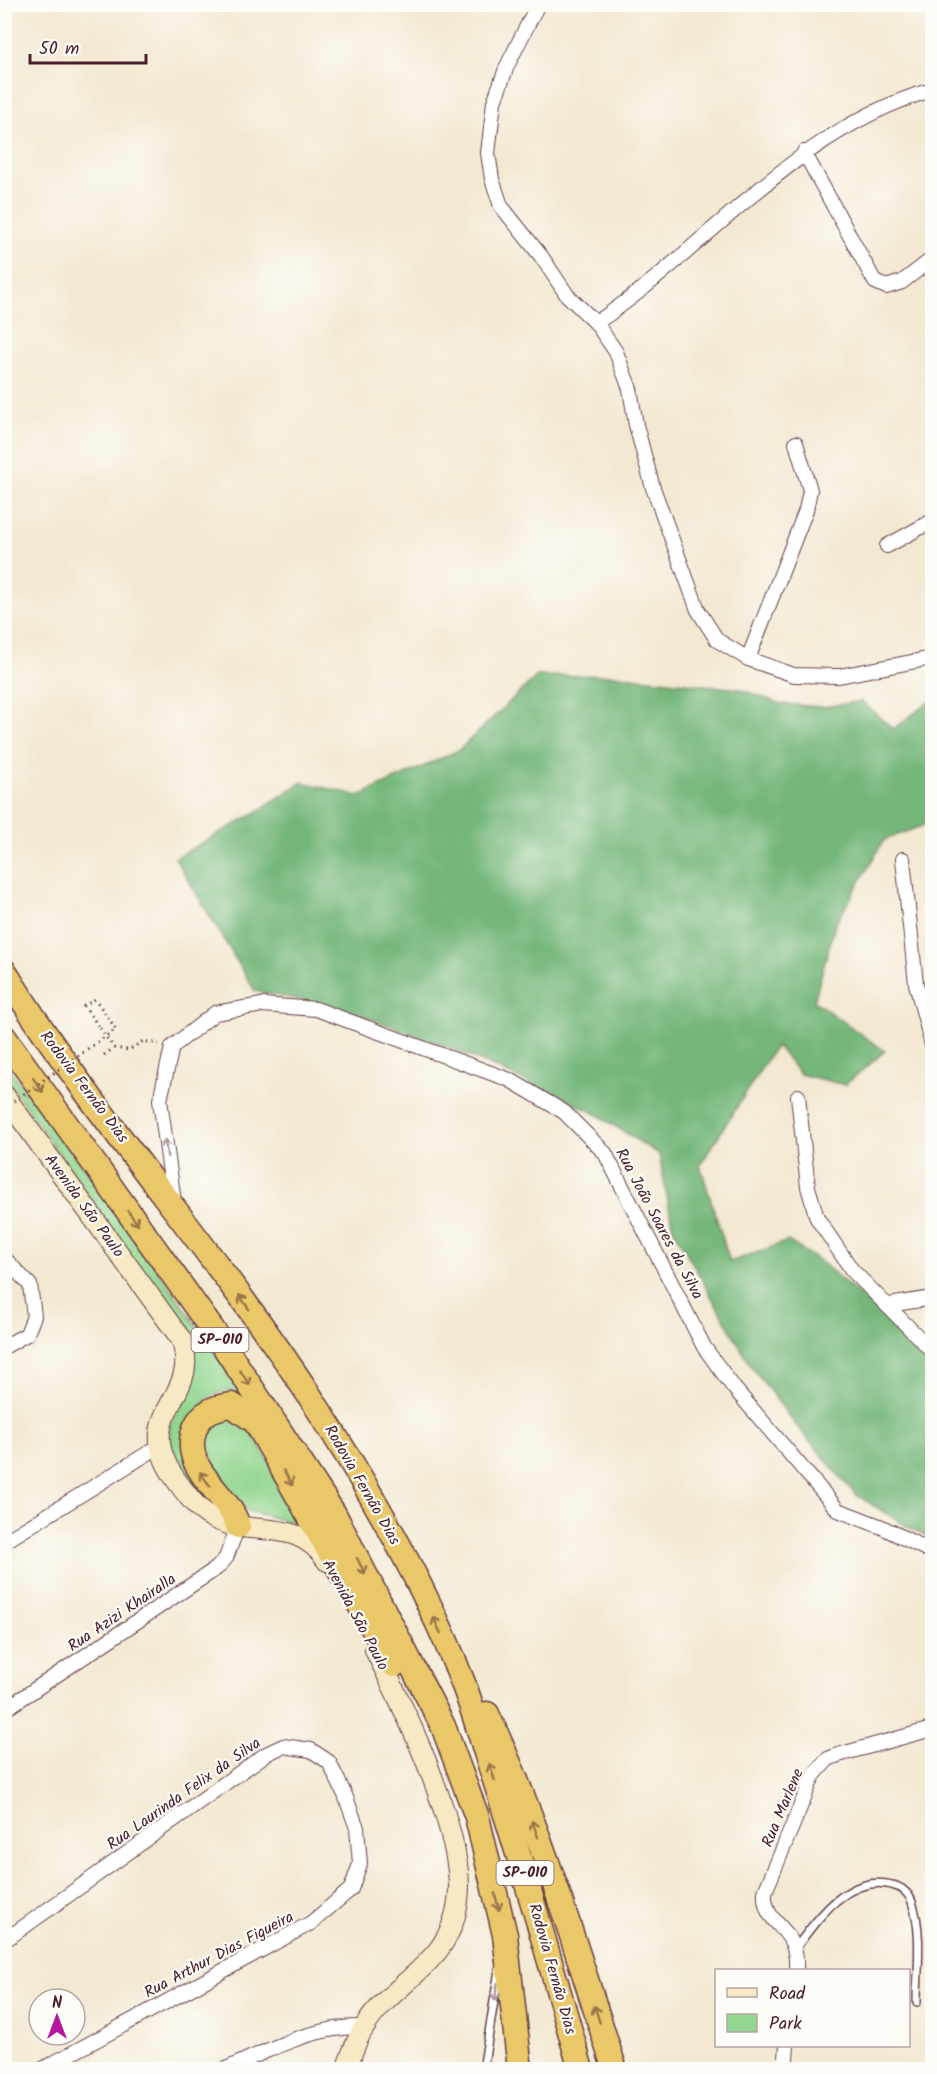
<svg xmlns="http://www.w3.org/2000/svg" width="937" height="2074" viewBox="0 0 937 2074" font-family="Kalam,sans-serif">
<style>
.green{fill:#92d68f;stroke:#6e7a5d;stroke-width:1.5}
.forest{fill:#75b77a;stroke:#606b52;stroke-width:1.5}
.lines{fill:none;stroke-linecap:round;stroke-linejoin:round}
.lane-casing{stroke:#633d44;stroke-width:10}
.street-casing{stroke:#633d44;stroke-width:16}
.secondary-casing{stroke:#633d44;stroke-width:22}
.highway-casing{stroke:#633d44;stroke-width:27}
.path{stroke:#633d44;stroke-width:3;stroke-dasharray:1.5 4.5;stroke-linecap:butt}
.lane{stroke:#fff;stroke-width:7}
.street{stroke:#fff;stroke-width:14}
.secondary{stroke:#f7e9c3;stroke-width:20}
.highway{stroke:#eac769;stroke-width:24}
.path-bridge{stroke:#633d44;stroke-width:3;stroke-dasharray:1.5 4.5;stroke-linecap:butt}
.oneway{stroke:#9a734a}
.oneway2{stroke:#ae9aa0}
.labels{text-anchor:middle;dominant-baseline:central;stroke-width:4.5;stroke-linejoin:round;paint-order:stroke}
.shield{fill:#fdfcf7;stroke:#806168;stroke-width:1.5}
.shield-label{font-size:15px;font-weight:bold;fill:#4a1f2b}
.street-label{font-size:16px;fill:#4a1f2b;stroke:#fdfcf7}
</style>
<rect width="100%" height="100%" fill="#fdfcf7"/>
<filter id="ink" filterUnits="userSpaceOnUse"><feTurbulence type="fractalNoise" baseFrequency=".0167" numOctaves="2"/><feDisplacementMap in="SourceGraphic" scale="12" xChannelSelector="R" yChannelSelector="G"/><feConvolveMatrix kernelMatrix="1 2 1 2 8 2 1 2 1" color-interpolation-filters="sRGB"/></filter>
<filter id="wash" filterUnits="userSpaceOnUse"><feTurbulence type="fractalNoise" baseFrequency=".008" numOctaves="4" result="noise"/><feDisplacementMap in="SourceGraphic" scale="24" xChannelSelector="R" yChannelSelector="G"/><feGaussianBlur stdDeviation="1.35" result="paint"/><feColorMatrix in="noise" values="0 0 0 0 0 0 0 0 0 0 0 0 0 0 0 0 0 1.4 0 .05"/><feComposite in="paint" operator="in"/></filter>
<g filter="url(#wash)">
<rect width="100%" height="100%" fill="#f3e8d1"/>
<!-- green -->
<path class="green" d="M4 1062 100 1189 232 1375 243 1395C216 1380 199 1409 185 1428L215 1505 197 1495 169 1445 170 1425 193 1374V1345L5 1077Z
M241 1415 307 1526 248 1511 211 1474 201 1441 213 1420Z"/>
<!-- forest -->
<path class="forest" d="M613 675 740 689 781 704 824 707 861 701 893 729 932 700V822L884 840 835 925 814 1001 885 1051 845 1085 800 1074 776 1045 700 1165 730 1262 788 1241 824 1264 932 1359V1538L911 1529 855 1494 795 1424 751 1366 673 1229 659 1154 593 1112 458 1051 345 1009 255 991 175 858 252 815 302 782 359 796 459 750 537 676Z"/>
</g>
<g filter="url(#ink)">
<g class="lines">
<defs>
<path id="lane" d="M795 1949C818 1918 848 1874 892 1885 901 1887 909 1893 912 1902 923 1932 917 1971 917 2002
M483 2070 499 1970"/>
<path id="street" d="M538 4 507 66 494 102 488 153 492 179 501 206 541 256 567 295 596 323 616 352 630 389 636 425 653 488 698 610 717 640 748 659 794 675 839 676 932 658
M804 152 875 282 886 287 902 282 932 259
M596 323C709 247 797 128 932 90
M887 546 932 521
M748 659 806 510 810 490 796 443
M903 859 916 984 932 1045
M798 1096 808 1187 817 1218 852 1270 932 1351
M174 1202 160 1100 172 1047 215 1013 262 1005 316 1009 510 1080 564 1112 605 1153 704 1347 734 1388 838 1510 882 1527 932 1552
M4 1258 30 1285 34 1316 27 1334 4 1347
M889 1305 932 1298
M4 1542 158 1447
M4 1710 217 1568 226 1558 238 1526
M4 1941 266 1754 283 1746 311 1750 329 1762 345 1795 357 1828 360 1864 351 1889 311 1923 41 2070
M796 1970C799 1923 763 1929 765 1892L813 1776 828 1759 838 1755 932 1729
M224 2070C272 2049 311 2026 364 2027
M785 2070 787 2046"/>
<path id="secondary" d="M4 1095 181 1339C204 1401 125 1412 179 1484 189 1497 199 1512 215 1519 253 1538 297 1516 327 1561
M346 2070C351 2056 356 2040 364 2028 382 1997 418 1977 439 1949 453 1930 459 1908 459 1885 457 1818 405 1710 375 1650"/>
<path id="highway" d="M4 971C97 1121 217 1253 313 1401 367 1485 425 1585 461 1678 473 1707 481 1738 491 1768 524 1868 552 1968 581 2070
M4 1037 224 1346 334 1514 443 1726 477 1817 505 1935 520 2070
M238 1526C228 1492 179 1470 195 1428 202 1411 216 1407 232 1405L256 1422 394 1665
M487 1714C541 1828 576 1950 615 2070"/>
</defs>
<!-- lane casing -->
<use href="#lane" class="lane-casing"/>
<!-- street casing -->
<use href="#street" class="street-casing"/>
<!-- secondary casing -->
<use href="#secondary" class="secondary-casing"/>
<!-- highway casing -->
<use href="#highway" class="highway-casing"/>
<!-- path -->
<path class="path" d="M100 1028 114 1048 129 1050 143 1041 159 1044
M104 1055 114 1048"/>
<!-- lane -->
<use href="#lane" class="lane"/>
<!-- street -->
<use href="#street" class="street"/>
<!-- secondary -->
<use href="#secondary" class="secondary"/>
<!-- highway -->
<use href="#highway" class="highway"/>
<!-- path-bridge -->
<path class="path-bridge" d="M4 1108 116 1029 95 999 84 1006 100 1028"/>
</g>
<!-- one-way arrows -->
<defs><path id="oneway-shaft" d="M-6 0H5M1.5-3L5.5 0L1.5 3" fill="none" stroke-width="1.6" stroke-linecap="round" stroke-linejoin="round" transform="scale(1.5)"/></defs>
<g class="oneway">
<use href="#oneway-shaft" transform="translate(38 1085) rotate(55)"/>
<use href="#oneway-shaft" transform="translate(133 1218) rotate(54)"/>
<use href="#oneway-shaft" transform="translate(244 1302) rotate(-125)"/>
<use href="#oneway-shaft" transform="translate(245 1378) rotate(57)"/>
<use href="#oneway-shaft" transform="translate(288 1478) rotate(60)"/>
<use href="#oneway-shaft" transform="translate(205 1479) rotate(-127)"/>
<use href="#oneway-shaft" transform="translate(361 1566) rotate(63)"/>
<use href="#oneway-shaft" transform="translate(437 1625) rotate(-114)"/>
<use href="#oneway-shaft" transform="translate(492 1772) rotate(-108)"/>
<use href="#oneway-shaft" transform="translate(535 1829) rotate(-110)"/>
<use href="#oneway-shaft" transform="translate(497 1902) rotate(76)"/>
<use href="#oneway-shaft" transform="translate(597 2014) rotate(-108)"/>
</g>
<g class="oneway2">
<use href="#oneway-shaft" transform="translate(166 1148) rotate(-98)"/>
<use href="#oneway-shaft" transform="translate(496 1992) rotate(99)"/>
</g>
</g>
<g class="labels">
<!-- shield labels -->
<g class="shield">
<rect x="191.5" y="1328" width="57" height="24" rx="4.5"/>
<rect x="496.5" y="1861" width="57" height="24" rx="4.5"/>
</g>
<g class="shield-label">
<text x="220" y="1340">SP-010</text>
<text x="525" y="1873">SP-010</text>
</g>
<!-- street labels -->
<g class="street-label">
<text transform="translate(84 1087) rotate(53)">Rodovia Fernão Dias</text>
<text transform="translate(84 1206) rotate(54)">Avenida São Paulo</text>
<text transform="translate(659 1224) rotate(62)">Rua João Soares da Silva</text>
<text transform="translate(362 1485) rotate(60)">Rodovia Fernão Dias</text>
<text transform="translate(122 1613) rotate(-34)">Rua Azizi Khairalla</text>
<text transform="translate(355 1615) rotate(62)">Avenida São Paulo</text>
<text transform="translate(184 1794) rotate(-35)">Rua Laurinda Felix da Silva</text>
<text transform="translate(783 1808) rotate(-67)">Rua Marlene</text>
<text transform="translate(219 1955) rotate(-28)">Rua Arthur Dias Figueira</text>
<text transform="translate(552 1969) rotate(74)">Rodovia Fernão Dias</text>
</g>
</g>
<!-- margin -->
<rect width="937" height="2074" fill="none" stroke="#fdfcf7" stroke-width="24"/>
<!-- legend -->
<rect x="715" y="1969" width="195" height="78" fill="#fdfcf7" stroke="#b5a4a5" stroke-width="1.5"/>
<rect x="727" y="1988" width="30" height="9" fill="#f7e9c3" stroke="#b5a4a5" stroke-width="1.5"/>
<text x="769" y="1999" font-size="18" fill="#4a1f2b">Road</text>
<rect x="727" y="2014" width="30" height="18" fill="#92d68f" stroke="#b5a4a5" stroke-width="1.5"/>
<text x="769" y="2029" font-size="18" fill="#4a1f2b">Park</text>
<!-- north arrow -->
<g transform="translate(57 2017)"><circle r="28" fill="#fdfcf7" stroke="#b5a4a5" stroke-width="1.5"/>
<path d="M0-4.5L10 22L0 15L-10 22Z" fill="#b5179e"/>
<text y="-9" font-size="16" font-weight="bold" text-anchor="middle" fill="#4a1f2b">N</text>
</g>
<!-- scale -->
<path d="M30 54v9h116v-9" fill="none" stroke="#4a1f2b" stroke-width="3"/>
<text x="39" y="54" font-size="18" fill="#4a1f2b" stroke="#fdfcf7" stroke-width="4.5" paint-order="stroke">50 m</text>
</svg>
